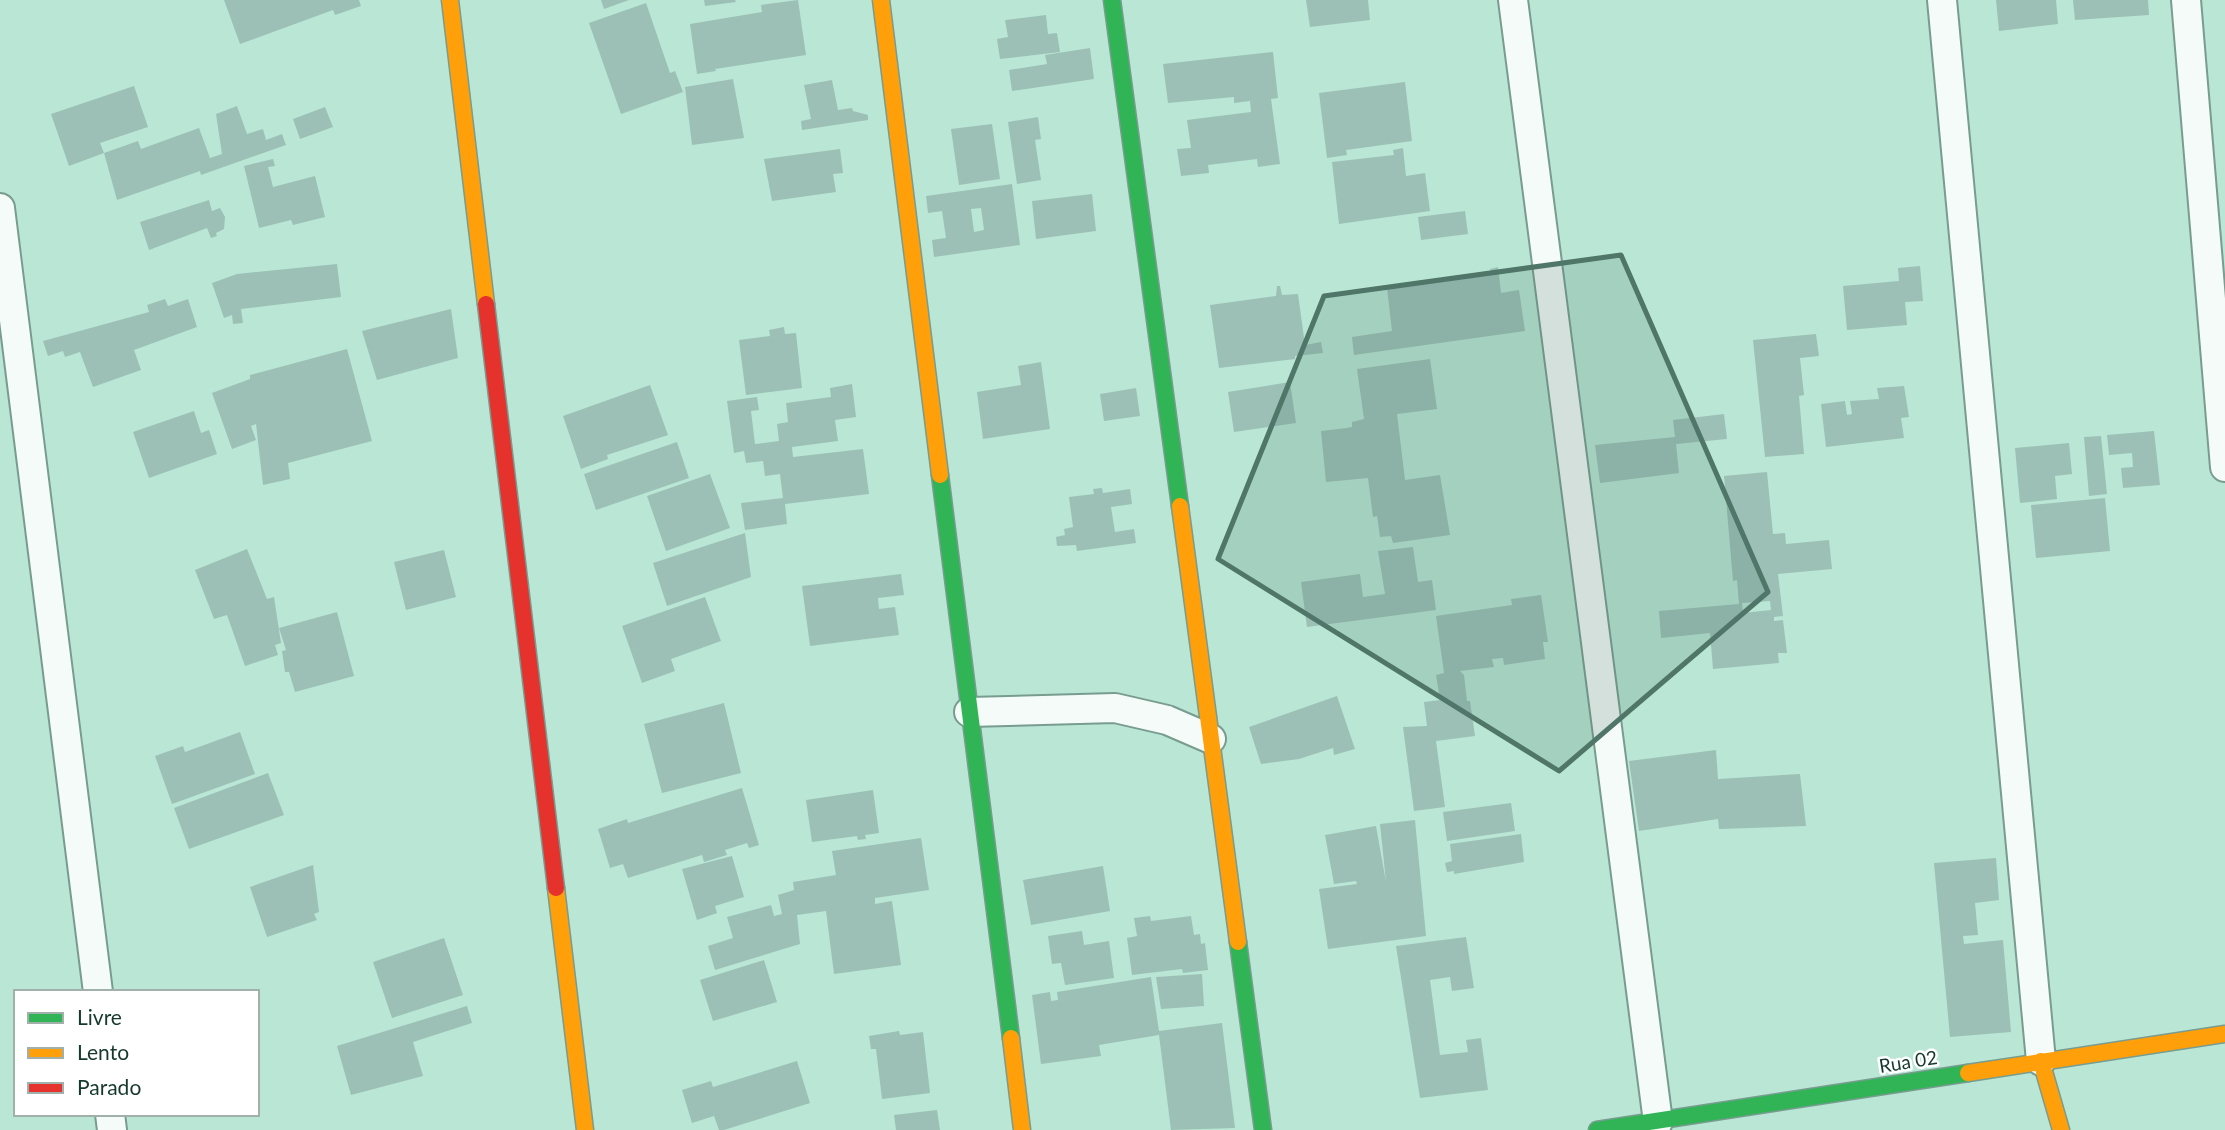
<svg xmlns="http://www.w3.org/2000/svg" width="2225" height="1130" viewBox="0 0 2225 1130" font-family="Lato,sans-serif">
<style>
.building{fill:#9cc0b6;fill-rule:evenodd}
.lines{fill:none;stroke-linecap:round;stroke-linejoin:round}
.street-casing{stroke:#789c90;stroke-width:32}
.fast-casing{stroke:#789c90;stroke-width:19}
.slow-casing{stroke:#789c90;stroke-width:19}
.jam-casing{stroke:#789c90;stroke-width:19}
.street{stroke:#f5fbf9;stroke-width:28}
.fast{stroke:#30b455;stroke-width:16}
.slow{stroke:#ff9f0a;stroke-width:16}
.jam{stroke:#e5322d;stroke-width:16}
.marked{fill:#4f7668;fill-opacity:0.2;stroke:#4f7668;stroke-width:5;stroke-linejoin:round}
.labels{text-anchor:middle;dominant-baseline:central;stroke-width:5;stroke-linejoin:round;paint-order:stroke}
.street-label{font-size:19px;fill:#16392d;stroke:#fff}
</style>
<rect width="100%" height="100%" fill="#bae6d5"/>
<!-- building -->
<path class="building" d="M224 0H359L361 6 335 15 333 10 240 44Z
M601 0H629L604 9Z
M704 0H735L736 2 705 6Z
M798 0 806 55 715 69 716 71 697 74 690 24 762 12 761 5Z
M1306 0H1368L1370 20 1310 27Z
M1996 0H2056L2058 24 1999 31Z
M2073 0H2148L2149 15 2075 20Z
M646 3 670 73 675 71 683 92 621 114 589 23Z
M1046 15 1048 34 1057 33 1060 52 1000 59 997 39 1008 37 1005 20Z
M1090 48 1094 79 1012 91 1009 70 1047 64 1045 55Z
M1273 52 1278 98 1271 99 1280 164 1258 167 1257 159 1208 165 1209 173 1181 176 1177 149 1191 148 1187 120 1251 112 1250 101 1234 103V97L1168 103 1163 64Z
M733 79 744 138 692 145 685 87Z
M832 80 838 110 852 108 853 111 868 115V120L802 130 801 121 811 119 804 85Z
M1405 82 1412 141 1346 150 1347 155 1327 158 1319 93Z
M134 86 148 127 100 143 104 153 69 166 51 114Z
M237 106 247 134 263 129 266 140 282 134 286 145 201 175 200 171 117 200 104 153 138 141 141 149 199 128 210 158 222 154 216 114Z
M325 107 333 127 300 139 293 119Z
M1038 117 1041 139 1035 140 1041 180 1017 184 1008 122Z
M992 124 1000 179 959 185 951 129Z
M1403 148 1406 176 1425 173 1430 211 1339 224 1332 162 1394 155 1393 150Z
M840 149 843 173 833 174 836 192 772 201 764 159Z
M273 159 275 166 268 167 273 187 315 176 325 217 293 225 291 220 259 228 244 166Z
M1012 184 1020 245 934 257 932 240 946 238 942 211 928 213 926 196ZM981 208 984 230 974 232 971 209Z
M1092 194 1096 231 1036 239 1032 201Z
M209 200 212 211 220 208 225 217 224 229 216 233 217 236 211 238 207 228 149 250 140 222Z
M1465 211 1468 234 1421 240 1418 217Z
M337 264 341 297 241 309 243 323 233 324 232 315 224 318 212 283 237 274Z
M1920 266 1923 301 1905 302 1907 325 1847 330 1843 286 1899 281 1898 268Z
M1498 267 1501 293 1519 290 1525 331 1354 355 1352 337 1392 331 1387 288 1491 274 1490 269Z
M1277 286H1280L1282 295 1298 294 1305 345 1321 342 1323 353 1295 356V359L1219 368 1210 305 1276 296Z
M165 299 168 306 188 299 197 327 134 350 141 370 93 387 80 352 65 357 63 351 48 356 43 341 149 312 147 305Z
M451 309 458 358 377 380 362 331Z
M784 327 785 334 796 333 802 388 746 395 739 340 770 336 769 330Z
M1816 334 1819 356 1800 358 1804 395 1799 396 1804 454 1765 457 1753 340Z
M347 349 372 441 288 463 290 479 263 485 256 424 251 426 256 440 232 449 212 393 250 379V375Z
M1430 359 1437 409 1397 414 1405 480 1440 475 1450 535 1393 543 1391 536 1380 537 1377 516 1373 517 1368 478 1326 482 1321 431 1347 428 1352 427V422L1364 419 1357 369Z
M1041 362 1050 429 983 439 977 392 1021 385 1018 366Z
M1290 382 1296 423 1234 432 1228 392Z
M852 384 856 417 835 420 838 441 792 447 793 457 863 449 869 494 785 504 787 524 745 530 741 503 783 498 780 474 765 476 763 461 746 463 744 451 734 453 727 401 757 397 759 410 751 411 755 444 779 441 777 424 788 422 786 403 831 397 830 388Z
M650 385 668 435 607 455 608 459 581 469 563 416Z
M1904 386 1909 417 1901 418 1904 438 1826 447 1821 404 1845 401 1847 415 1852 414 1850 401 1879 399 1877 388Z
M1136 388 1140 416 1104 421 1100 394Z
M194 411 201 433 209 430 217 454 149 478 133 432Z
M1724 414 1727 439 1676 444 1679 473 1600 483 1595 445 1675 437 1673 420Z
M2154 431 2160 485 2123 488 2121 468 2133 467 2132 453 2109 455 2107 435Z
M2101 436 2107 494 2089 496 2084 437Z
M677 442 689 478 596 510 584 474Z
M2069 443 2072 474 2055 476 2057 499 2020 503 2015 448Z
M1767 472 1773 534 1785 533 1786 544 1829 540 1832 569 1778 574 1783 616 1774 617V621L1783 620 1787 653H1778L1779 663 1713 669 1710 633 1661 638 1659 611 1739 604 1737 580 1733 581 1724 476ZM1770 601 1771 610 1743 613 1742 603Z
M710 474 730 528 666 551 647 496Z
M1102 488 1103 493 1130 489 1132 504 1111 507 1115 532 1134 529 1136 543 1077 551 1076 545 1057 546 1056 537 1065 535 1064 529 1073 527 1069 497 1094 494 1093 489Z
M2105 498 2110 551 2036 558 2031 505Z
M745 533 751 577 667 606 653 563Z
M1413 547 1418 582 1432 580 1436 610 1307 627 1301 582 1360 574 1363 597 1385 594 1378 551Z
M247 549 267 599 274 597 281 643 275 645 278 655 245 666 227 615 214 619 195 570Z
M444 550 456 597 406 610 394 562Z
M901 574 904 595 878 598 879 609 895 607 899 635 810 646 802 586Z
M1541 595 1548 642H1543L1545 659 1504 665 1503 658 1492 659 1494 667 1460 671 1464 675 1467 701H1470L1475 736 1436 741 1445 807 1414 811 1403 727 1427 726 1424 702 1440 700 1436 675 1444 673 1436 616 1512 605 1511 599Z
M705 597 721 641 671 659 675 671 642 683 622 626Z
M337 612 354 676 295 692 289 672H285L282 651 286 650 279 628Z
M1337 696 1355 749 1334 755 1333 748 1299 759 1261 764 1249 727Z
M724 703 741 773 662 793 644 724Z
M240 732 255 774 172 804 155 756 183 746 185 752Z
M1716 750 1718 779 1800 774 1806 826 1719 829 1718 819 1639 831 1629 761Z
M268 773 284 815 189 849 174 808Z
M742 788 759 845 749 848 747 843 725 850 727 855 704 862 702 855 628 878 623 864 610 868 598 829 627 819 628 823Z
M873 790 879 833 865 835 866 839 858 840 857 836 812 842 806 800Z
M1511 803 1515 831 1447 841 1443 812Z
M1415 820 1426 936 1328 949 1319 889 1357 884 1356 881 1334 884 1325 835 1376 826 1386 882 1380 824Z
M1521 834 1524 862 1454 874V871L1447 872 1445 863 1452 861 1450 844Z
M921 838 929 890 875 898V904L892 901 901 965 834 974 826 911 797 915 800 944 715 970 708 946 733 938 727 917 771 905 774 916 782 914 778 895 794 890 793 882 836 875 832 851Z
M732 856 744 897 715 906 717 913 697 920 682 869Z
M1996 858 1999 900 1975 903 1978 935 1963 936 1964 944 2003 940 2011 1032 1950 1037 1934 863Z
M313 865 319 912 314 914 317 920 267 937 250 887Z
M1103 866 1110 911 1031 925 1023 880Z
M1150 916 1151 921 1191 916 1194 935 1200 934 1201 944 1205 943 1208 970 1183 973 1182 969 1132 975 1127 938 1137 936 1134 918Z
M1082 931 1084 945 1109 941 1114 978 1065 985 1061 963 1052 964 1048 936Z
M1466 937 1474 988 1452 991 1450 977 1430 980 1440 1055 1468 1052 1466 1040 1481 1038 1488 1090 1420 1098 1396 946Z
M444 938 463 995 392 1018 373 962Z
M764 960 777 1002 713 1021 700 980Z
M1202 974 1204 1006 1161 1009 1156 977Z
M1151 977 1159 1031 1222 1023 1235 1128 1171 1130 1159 1035 1099 1045 1101 1056 1041 1064 1032 995 1050 992 1051 1001 1058 1000 1057 992Z
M467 1006 472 1023 413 1042 423 1076 351 1095 337 1046Z
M899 1031 900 1035 923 1032 930 1093 882 1099 876 1049H871L869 1036Z
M797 1061 810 1103 724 1130H719L714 1116 692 1123 682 1090 711 1081 713 1087Z
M937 1110 940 1130H896L894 1115Z"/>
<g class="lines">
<defs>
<path id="street" d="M1513 0 1658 1122
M1942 0 2041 1061
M2186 0 2225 467
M0 208 98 992
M969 712 1115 708 1167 720 1211 739
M110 1114 112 1130"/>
<path id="fast" d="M1112 0 1180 506
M940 475 1011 1038
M1238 942 1263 1130
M1597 1130 1968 1073"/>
<path id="slow" d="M450 0 486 304
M881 0 940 475
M1180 506 1238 942
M556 888 585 1130
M1011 1038 1022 1130
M2041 1061 2061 1130
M1968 1073 2225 1034"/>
<path id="jam" d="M486 304 556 888"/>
</defs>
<!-- street casing -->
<use href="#street" class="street-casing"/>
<!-- fast casing -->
<use href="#fast" class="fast-casing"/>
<!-- slow casing -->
<use href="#slow" class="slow-casing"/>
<!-- jam casing -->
<use href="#jam" class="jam-casing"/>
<!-- street -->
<use href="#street" class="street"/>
<!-- fast -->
<use href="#fast" class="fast"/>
<!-- slow -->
<use href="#slow" class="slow"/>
<!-- jam -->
<use href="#jam" class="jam"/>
</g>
<!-- marked area -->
<path class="marked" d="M1621 255 1768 592 1559 771 1218 559 1324 296Z"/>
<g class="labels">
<!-- street labels -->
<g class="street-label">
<text transform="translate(1908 1061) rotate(-9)">Rua 02</text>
</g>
</g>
<!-- legend -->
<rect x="14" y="990" width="245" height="126" fill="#ffffff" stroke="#a2b0ab" stroke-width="2"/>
<rect x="28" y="1013" width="35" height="10" fill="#30b455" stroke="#a2b0ab" stroke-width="2"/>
<text x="77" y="1025" font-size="21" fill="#16392d">Livre</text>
<rect x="28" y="1048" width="35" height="10" fill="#ff9f0a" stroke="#a2b0ab" stroke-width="2"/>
<text x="77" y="1060" font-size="21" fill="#16392d">Lento</text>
<rect x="28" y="1083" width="35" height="10" fill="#e5322d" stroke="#a2b0ab" stroke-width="2"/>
<text x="77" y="1095" font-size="21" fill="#16392d">Parado</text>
</svg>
